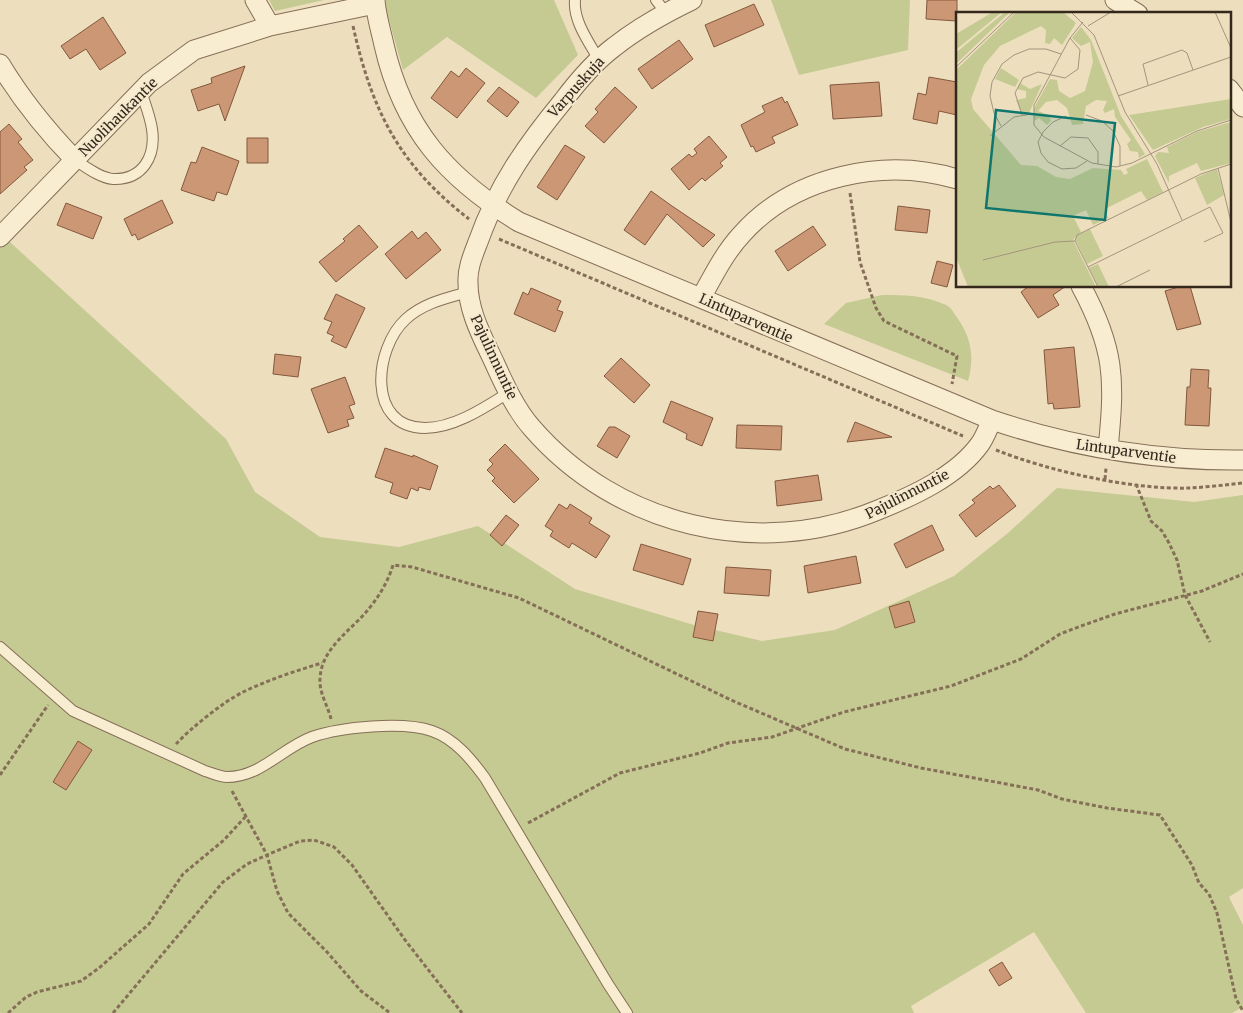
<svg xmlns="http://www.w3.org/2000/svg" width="1243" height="1013" viewBox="0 0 1243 1013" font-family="Merriweather,serif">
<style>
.green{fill:#c5ca93}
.building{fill:#cb9774;stroke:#84583d}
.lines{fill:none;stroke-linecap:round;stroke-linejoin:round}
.service-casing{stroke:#856f57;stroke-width:12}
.minor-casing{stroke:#856f57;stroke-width:21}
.path{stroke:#856f57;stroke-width:3;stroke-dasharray:4 2.5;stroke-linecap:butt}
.service{stroke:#f8ecd1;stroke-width:10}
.minor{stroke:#f8ecd1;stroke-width:19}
.labels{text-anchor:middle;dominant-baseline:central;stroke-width:4;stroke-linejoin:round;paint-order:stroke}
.street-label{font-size:14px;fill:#34271c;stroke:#f4e9cd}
.inset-road{fill:none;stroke:#a3957d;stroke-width:1}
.view{fill:#0f766e;fill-opacity:0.15;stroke:#0f766e;stroke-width:2.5}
.inset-edge{fill:none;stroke:#34271c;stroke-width:2.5}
</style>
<rect width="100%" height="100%" fill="#eddebe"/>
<!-- green -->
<path class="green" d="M269 0H324L275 11Z
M386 0H554L578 55 536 98 447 37 403 70 386 9Z
M771 0H910L908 50 799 75Z
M0 233 226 439 255 492 320 537 399 547 478 526 575 589 694 625 762 641 835 630 954 576 1008 533 1057 488 1194 502 1243 495V888L1229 897 1243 925V1007L1232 1013H1086L1034 932 911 1006 914 1013H0Z
M882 295C904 295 925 295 946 305 951 307 953 312 956 316 971 337 975 356 968 381L824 324 846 303Z"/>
<!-- building -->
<path class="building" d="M927 0H957V21L926 19Z
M754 4 764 25 714 47 705 25Z
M103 17 126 53 100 70 86 49 70 59 61 46Z
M679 40 693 59 652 89 638 69Z
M245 66 225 121 219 104 198 111 191 90 212 83 211 78Z
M466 68 485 83 457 118 431 98 451 71 459 77Z
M929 77 957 82V115L939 111 937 124 913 119 918 93 926 95Z
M879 82 882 116 833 119 830 85Z
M499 87 519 102 507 117 487 101Z
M615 87 637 107 604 143 585 126 598 112 595 109Z
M782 97 785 103 787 101 798 125 772 137 775 143 756 152 753 146 751 147 741 125 765 112 762 106Z
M9 124 22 139 18 142 33 160 24 167 27 170 0 194V132Z
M709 136 727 157 720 163 723 166 705 181 702 178 689 190 671 169 689 154 692 157 697 153 694 149Z
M247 138H268V163H247Z
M565 145 585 157 557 200 537 187Z
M202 147 239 161 227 195 217 192 214 201 181 190 191 162 196 163Z
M651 191 672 206 715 235 703 247 667 214 645 245 624 230Z
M162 200 173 223 138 240 135 234 132 236 124 219Z
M66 203 102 217 93 239 57 225Z
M898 206 930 210 927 233 895 230Z
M359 225 378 247 336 282 319 262 345 241 343 239Z
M813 226 826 245 788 271 775 251Z
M412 231 418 239 426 232 441 250 406 279 385 254Z
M937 261 953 265 947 287 931 283Z
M1029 286H1066L1053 295 1059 305 1038 318 1021 292Z
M1182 286H1190L1201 324 1177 330 1165 291Z
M531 288 561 301 557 310 563 312 555 332 514 314 523 292 528 295Z
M336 294 365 308 346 348 331 341 334 336 327 333 332 322 324 319Z
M1074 347 1080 407 1054 409 1053 403 1048 404 1044 350Z
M275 354 301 357 298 377 273 374Z
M621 358 650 385 634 403 604 376Z
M1191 369 1209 370 1208 388H1211L1209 426 1185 425 1187 387H1190Z
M345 377 355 404 349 406 354 418 347 420 349 426 328 433 311 389Z
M671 401 713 418 702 446 686 439 687 434 663 422Z
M855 422 892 437 847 442Z
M737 425 782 426 781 450 736 448Z
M609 427H615L630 436 617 458 597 446Z
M505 444 539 479 514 503 492 481 495 478 487 470 493 464 489 460Z
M385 448 413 457V455L438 466 430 490 419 487 418 491 411 488 407 499 390 493 393 483 375 477Z
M818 475 822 500 777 506 775 481Z
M999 485 1016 506 976 537 959 515 975 503 972 500 990 486 993 489Z
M559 504 567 509 570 504 592 518 589 523 610 536 596 558 572 543 569 548 550 536 553 531 545 526Z
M506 515 519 525 502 546 490 535Z
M932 525 944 550 906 568 894 544Z
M641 544 691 559 683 585 633 570Z
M856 556 861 583 808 593 804 566Z
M726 567 771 570 769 596 724 593Z
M909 601 915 622 895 628 889 607Z
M698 611 718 614 713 641 693 637Z
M78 741 92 750 66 790 53 782Z
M1002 962 1012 978 999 986 989 970Z"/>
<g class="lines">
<defs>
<path id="service" d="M575 0C573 21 589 42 599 60
M656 0 666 13
M75 160C86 167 100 178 113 179 143 180 156 156 152 129 150 116 145 104 141 91
M468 292C447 298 423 303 406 319 374 348 366 428 425 428 454 428 484 408 508 393
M0 647 73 711 205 771C212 773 220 777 227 777 261 777 282 748 312 737 341 727 403 721 432 731 455 739 471 759 485 778L608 984 627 1013"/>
<path id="minor" d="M255 0 270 26
M375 0C376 15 381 31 384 45 403 129 447 178 519 222L992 420C1075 448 1155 461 1243 460
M692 0C665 13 638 28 614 47 594 62 578 81 563 101 526 146 498 186 478 242 473 255 467 269 468 283 468 312 483 338 495 364 505 386 516 410 532 428 617 526 758 560 878 510 913 496 957 476 980 444 985 437 988 428 992 420
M1115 0 1138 14
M0 64C21 99 47 131 75 160
M1229 89 1243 107
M0 237 149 83 194 50 270 26 375 4
M1081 286C1115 349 1115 379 1108 449
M701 298C713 276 725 252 742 234 794 176 884 157 957 179"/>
</defs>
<!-- service casing -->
<use href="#service" class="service-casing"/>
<!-- minor casing -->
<use href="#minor" class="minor-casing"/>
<!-- path -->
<path class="path" d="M353 26C372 111 399 165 469 219
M850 193 860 262 876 308 884 321 957 356 952 384
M499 239 963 436
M996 450C1049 471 1132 490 1190 488 1207 487 1225 485 1243 483
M1105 479 1106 468
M1136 484 1151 521 1162 531 1169 543 1177 560 1185 595 1210 642
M331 719C328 706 319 693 320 679 321 649 349 632 367 611 378 598 388 582 393 565L412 567 519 598 731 700 845 749 921 768 1038 790 1062 799 1107 808 1160 815 1192 865 1199 883 1209 894 1217 913 1236 999 1243 1011
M176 744C191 728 223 702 243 692 268 680 295 671 322 663
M0 775 48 705
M232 791 267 855 277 891 288 913 327 952 361 991 390 1013
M528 823 620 773 700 753 728 743 772 737 844 712 951 686 1021 659 1060 634 1081 626 1115 614 1202 591 1243 574
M8 1013 26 997 37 992 81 981 99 968 149 924 183 874 224 840 246 816
M113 1013 223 882 247 864 267 855 300 841 314 840 334 847 352 865 405 940 462 1013"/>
<!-- service -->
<use href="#service" class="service"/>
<!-- minor -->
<use href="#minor" class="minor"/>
</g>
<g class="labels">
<!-- street labels -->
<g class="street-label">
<text transform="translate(576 87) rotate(-48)">Varpuskuja</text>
<text transform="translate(118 117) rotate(-45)">Nuolihaukantie</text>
<text transform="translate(746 318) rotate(24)">Lintuparventie</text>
<text transform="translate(494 357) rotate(65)">Pajulinnuntie</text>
<text transform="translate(1126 451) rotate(8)">Lintuparventie</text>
<text transform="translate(907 494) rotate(-27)">Pajulinnuntie</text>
</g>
</g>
<!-- overview -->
<g transform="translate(956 12)">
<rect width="275" height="275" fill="#eddebe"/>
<path d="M37 0H46L1 37 0 22ZM49 0H54L0 52V37L2 39ZM60 0H107L120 11 106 33 98 26 94 32 89 31 90 18 85 14 44 34 28 53 15 87 17 97 65 153 81 154 100 165 114 167 137 156 165 158 168 163 172 161 170 157 191 147 207 180 191 188 185 179 149 197 152 206 137 213 130 198 117 204 125 220 117 228 140 275H12L0 245V58ZM125 15 135 28 165 104 189 142 183 146 182 140 174 139 171 132 175 128 159 105 158 97 149 101 147 98 151 89 140 88 130 94 127 112 116 113 111 96 101 88 90 90 82 99 93 103 95 109 91 113 83 106 78 109V96L94 67 101 68 103 79 114 86 129 79 137 50 134 30 125 34 116 26ZM45 56 63 68 59 75 39 67ZM64 71 74 77 86 72 73 101 66 102 60 88 70 86V79L61 77ZM275 87V107L247 115 197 138 173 103ZM275 110V151L245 159 241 151 213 164V171L199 144 202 140 213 141 211 135 241 120ZM261 157 268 183 251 193 239 166ZM134 217 147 244 131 252 120 229 121 223ZM142 252 153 275H142L133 256Z" fill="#c5ca93"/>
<path class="inset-road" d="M115 0 138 23 169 100 201 152 226 208M259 0 275 36M127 10 114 26 78 93V113L88 125 136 151 160 155 176 151 241 119 275 108M132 14 155 0M0 55 58 0M192 73 187 52 226 38 231 41 237 58M162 84 275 45M66 103 59 81 67 66 82 60 109 66 122 57 124 38 114 26M130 103 146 109 157 119 164 134V154M110 104 97 110 87 120 82 130 85 141 92 150 106 157 120 156 131 149M45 114 38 101 34 84 36 70 46 52 58 43 73 37H90L105 42M34 124 58 105 76 102M104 134 115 125 132 126 142 140V152M262 156 275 210M27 248 99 230 119 229M132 255 254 195 267 221 248 230M142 275 119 229 121 223 245 162 275 152M160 275 194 258"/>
<path class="view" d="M40 98 159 111 149 208 30 196Z"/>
<rect width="275" height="275" class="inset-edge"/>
</g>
</svg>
